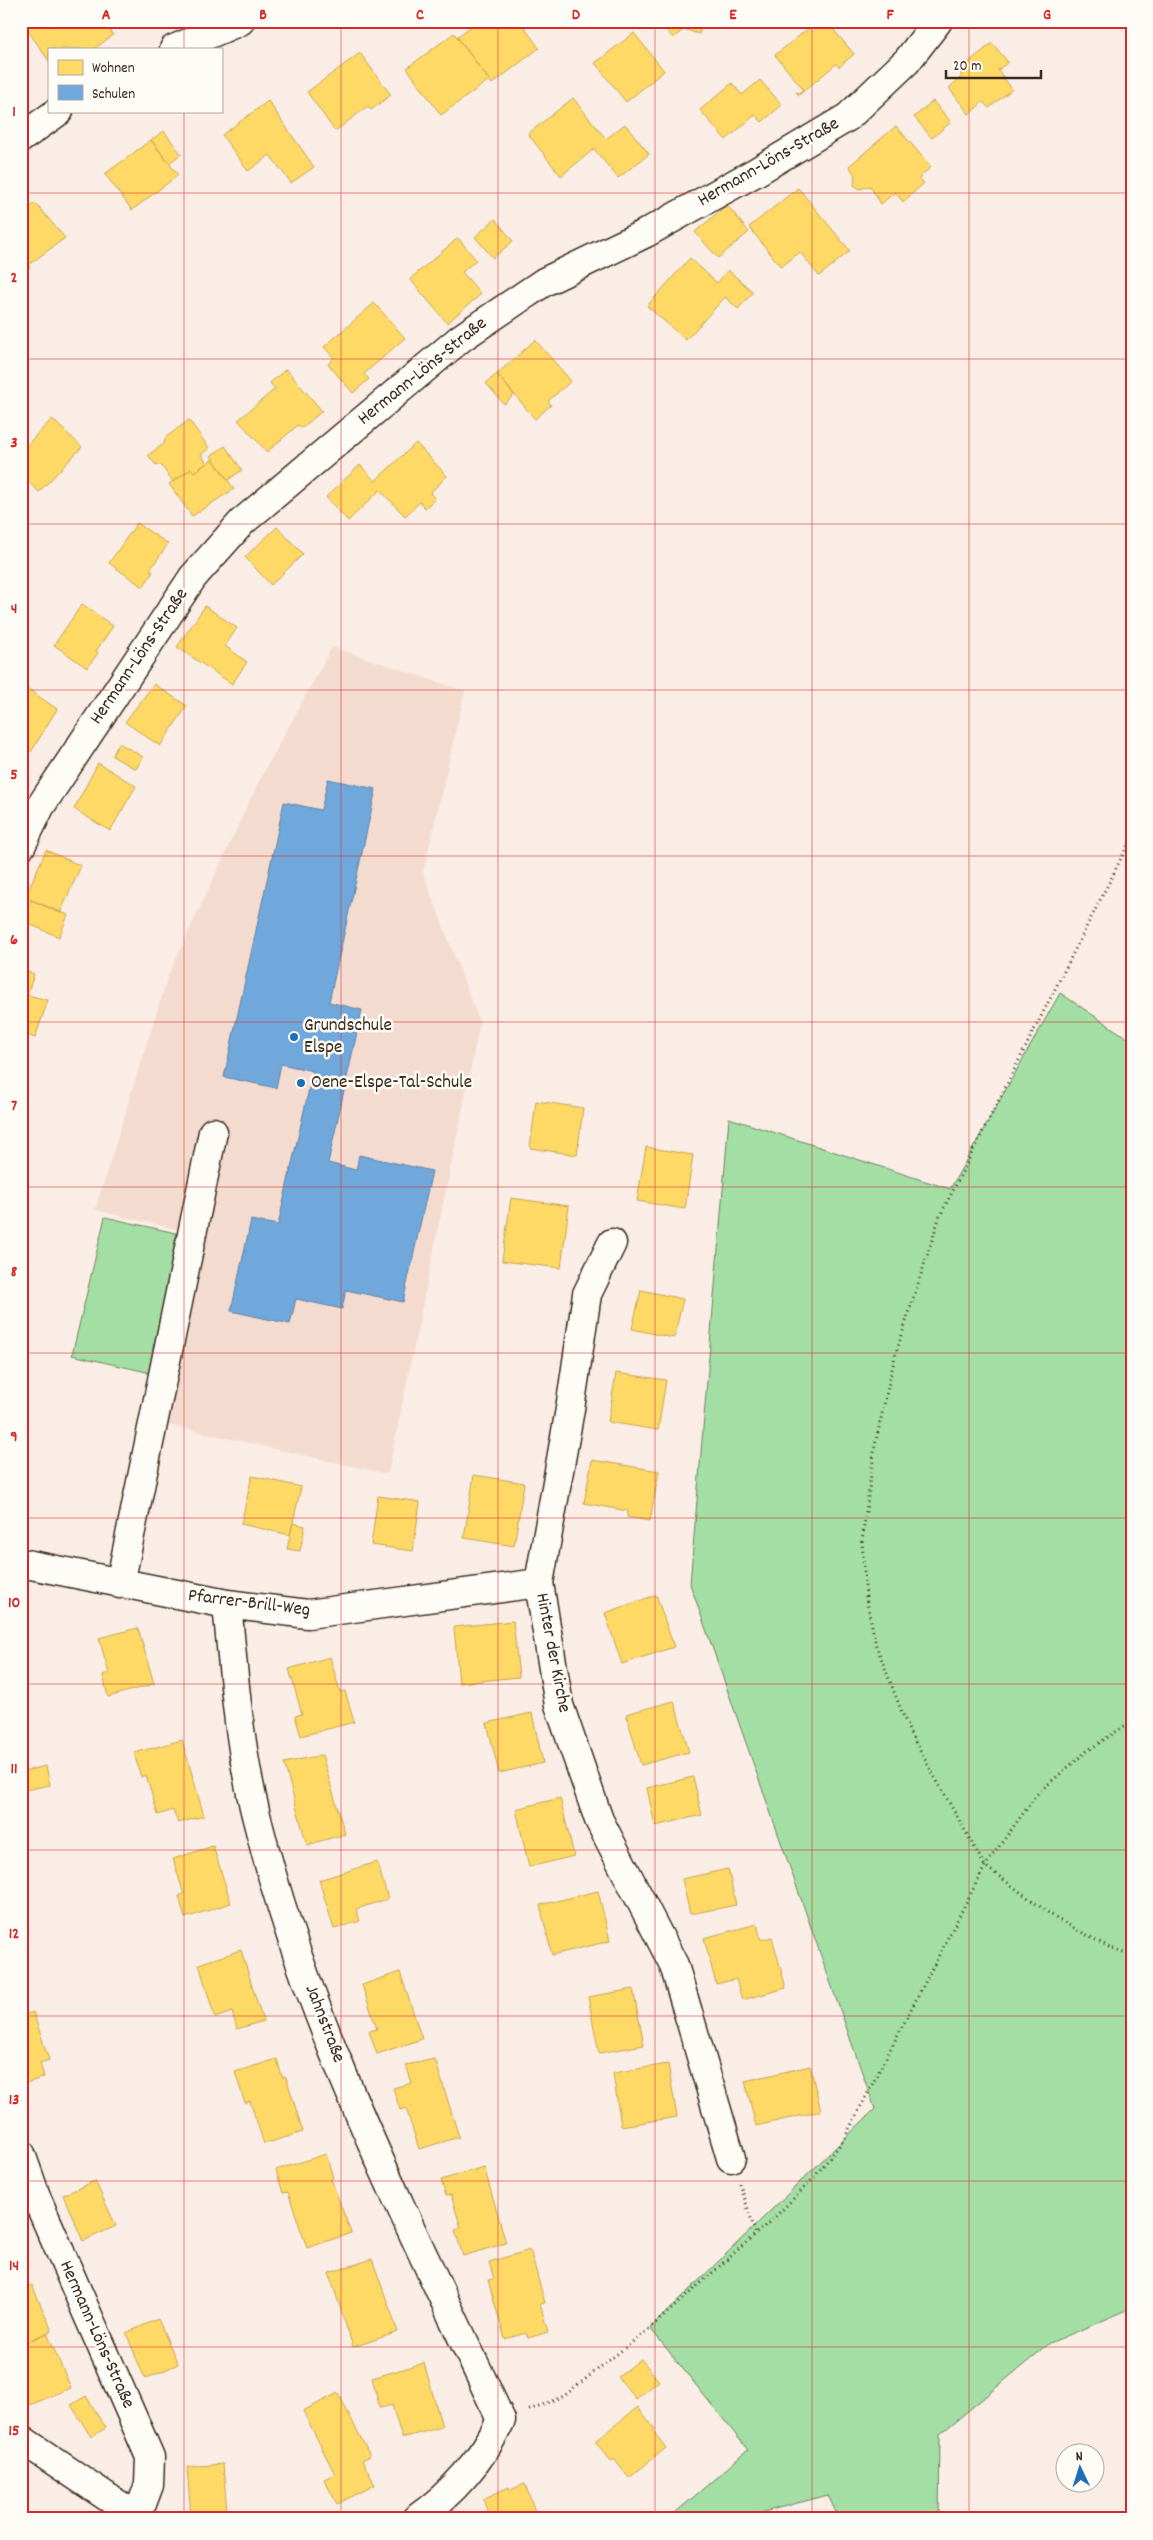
<svg xmlns="http://www.w3.org/2000/svg" width="1153" height="2540" viewBox="0 0 1153 2540" font-family="Dekko,sans-serif">
<style>
.built{fill:#f4dbcf}
.green{fill:#a3dea4;stroke:#6f8461}
.homes{fill:#ffd966;stroke:#c4a450}
.schools{fill:#6fa8dc;stroke:#5f82a3}
.lines{fill:none;stroke-linecap:round;stroke-linejoin:round}
.minor-casing{stroke:#3b2a1e;stroke-width:31}
.path{stroke:#3b2a1e;stroke-width:3;stroke-dasharray:1 4;stroke-linecap:butt}
.minor{stroke:#fdfcf7;stroke-width:28}
.grid{fill:none;stroke:#d62828;stroke-width:1;stroke-opacity:0.55}
.poi-dot{fill:#1f6fb2;stroke:#fdfcf7;stroke-width:2}
.labels{text-anchor:middle;dominant-baseline:central;stroke-width:5;stroke-linejoin:round;paint-order:stroke}
.street-label{font-size:19px;fill:#3b2a1e;stroke:#fdfcf7}
.poi-label{font-size:19px;fill:#3b2a1e;stroke:#fdfcf7;text-anchor:start}
.neatline{fill:none;stroke:#d62828;stroke-width:2}
.grid-label{font-size:16px;text-anchor:middle;font-weight:bold;fill:#d62828}
</style>
<rect width="100%" height="100%" fill="#f9ede5"/>
<filter id="ink" filterUnits="userSpaceOnUse"><feTurbulence type="fractalNoise" baseFrequency=".02" numOctaves="2"/><feDisplacementMap in="SourceGraphic" scale="10" xChannelSelector="R" yChannelSelector="G"/><feConvolveMatrix kernelMatrix="1 2 1 2 8 2 1 2 1" color-interpolation-filters="sRGB"/></filter>
<g filter="url(#ink)">
<!-- built -->
<path class="built" d="M332 647 465 691 423 873 480 1023 388 1474 160 1423 197 1234 95 1210 168 976 257 785Z"/>
<!-- green -->
<path class="green" d="M1060 993 1132 1041V2308L1050 2343 940 2434 939 2519H839L828 2495 737 2519H668L748 2450 650 2328 875 2109 690 1584 729 1118 950 1189Z
M105 1217 180 1234 151 1373 72 1355Z"/>
<!-- homes -->
<path class="homes" d="M30 21H50L54 27 62 21H84L86 25 91 21H103L113 35 94 49H49V61L24 25Z
M478 21H520L539 48 492 84 457 37Z
M659 21H703L699 34 684 29 673 38Z
M826 21 854 54 839 67 836 64 799 95 796 92 799 93 803 89 775 55 809 28 812 32Z
M454 33 489 80 441 115 407 68Z
M634 33 664 71 626 102 595 63Z
M992 43 1008 62 998 70 1012 89 989 108 983 102 969 114 949 88 962 76 958 71Z
M360 53 391 95 371 110 368 106 335 131 307 92Z
M760 80 782 105 762 122 755 115 726 140 700 110 732 83 742 95Z
M573 98 606 139 625 124 649 154 618 178 594 149 561 176 528 134Z
M268 101 314 167 291 183 270 155 248 171 222 135Z
M933 101 951 122 932 138 914 117Z
M896 126 931 167 919 178 924 183 903 202 895 192 881 204 870 186 860 189 854 185 855 175 849 166Z
M164 131 181 154 169 163 151 140Z
M151 140 178 175 132 210 105 174Z
M798 188 850 251 819 276 800 252 781 267 749 227Z
M35 203 65 238 28 265 30 267 21 275V215Z
M727 205 749 232 718 258 695 232Z
M495 219 513 241 493 258 475 237Z
M458 238 476 260 462 272 481 294 447 323 410 279Z
M690 258 717 283 728 270 753 292 738 309 725 297 686 340 647 306Z
M374 303 405 338 364 374 369 379 353 393 328 364 334 358 324 347Z
M535 340 571 381 548 401 551 405 535 419 497 374Z
M286 369 322 411 302 428 298 425 267 452 238 420 275 389 270 383Z
M497 374 514 395 504 404 486 383Z
M52 419 82 447 39 492 21 475V451Z
M189 420 209 448 201 455 207 463 194 472 191 469 173 482 161 465 155 464 148 455 164 444 165 438Z
M416 443 447 476 430 493 435 499 425 508 420 502 405 516 380 490 348 521 326 497 360 465 375 481Z
M225 446 242 470 228 480 211 456Z
M213 459 234 489 192 516 169 484 191 469 194 472Z
M137 523 168 544 150 570 153 572 143 587 109 563Z
M277 527 303 554 271 585 245 557Z
M82 604 113 626 96 651 98 653 87 668 54 645Z
M205 606 237 628 225 646 247 662 232 684 177 647Z
M154 684 187 706 160 746 125 722Z
M25 687 57 709 31 752 21 745V692Z
M119 743 143 757 136 769 112 756Z
M98 763 136 786 110 831 74 809Z
M46 850 81 866 60 913 25 897Z
M31 900 68 915 59 937 22 921Z
M21 969 34 974 27 995 48 1000 35 1038 21 1033Z
M536 1101 583 1108 577 1155 530 1148Z
M646 1147 693 1155 685 1209 637 1201Z
M511 1198 569 1206 561 1268 502 1261Z
M641 1290 683 1299 674 1338 632 1329Z
M616 1373 666 1380 658 1430 608 1422Z
M592 1460 659 1471 650 1521 627 1517 628 1511 584 1503Z
M474 1475 524 1483 514 1546 464 1538Z
M252 1476 301 1487 290 1535 241 1524Z
M378 1496 420 1502 413 1551 371 1545Z
M293 1523 305 1526 300 1551 287 1549Z
M656 1595 674 1647 622 1664 605 1613Z
M513 1621 519 1677 459 1683 454 1627Z
M138 1628 154 1684 108 1697 103 1675 109 1673 99 1638Z
M330 1657 340 1692 345 1691 354 1722 301 1736 295 1716 302 1714 289 1669Z
M674 1701 689 1752 641 1765 626 1714Z
M532 1713 543 1763 499 1773 487 1723Z
M182 1740 204 1816 178 1823 173 1810 158 1815 146 1775 141 1777 134 1753Z
M322 1755 345 1834 307 1845 284 1763Z
M46 1766 50 1785 21 1791V1772Z
M693 1777 702 1815 655 1826 647 1788Z
M560 1798 574 1856 529 1867 516 1809Z
M213 1846 231 1903 185 1918 179 1896 184 1894 173 1859Z
M377 1862 388 1899 356 1909 360 1921 334 1929 319 1880Z
M728 1869 736 1905 690 1914 682 1879Z
M598 1891 610 1941 552 1955 540 1905Z
M757 1924 761 1940 772 1937 786 1988 742 2000 736 1979 716 1984 704 1938Z
M241 1950 263 2021 237 2029 232 2012 215 2018 199 1964Z
M400 1972 422 2039 377 2054 369 2031 377 2029 362 1985Z
M633 1989 644 2045 599 2053 588 1997Z
M33 2012 49 2060 40 2063 44 2077 21 2085V2016Z
M277 2059 282 2077H286L303 2132 264 2144 250 2101 245 2103 235 2072Z
M435 2059 459 2137 419 2149 406 2108 400 2110 393 2088 412 2083 406 2065Z
M668 2064 677 2117 621 2126 613 2073Z
M810 2066 821 2111 756 2126 745 2081Z
M326 2154 333 2178 331 2179 351 2233 307 2248 288 2192 283 2193 276 2170Z
M484 2167 506 2243 463 2256 455 2230 461 2228 451 2195 446 2196 441 2180Z
M95 2181 116 2226 83 2241 63 2195Z
M530 2250 545 2303 540 2304 548 2332 528 2338 526 2333 505 2339 488 2280 494 2279 489 2262Z
M372 2259 398 2332 353 2347 329 2273Z
M32 2285 52 2331 21 2344V2290Z
M158 2319 178 2364 145 2379 126 2333Z
M47 2333 71 2388 30 2405 21 2385V2344Z
M641 2359 659 2381 636 2399 618 2377Z
M424 2363 442 2427 402 2438 392 2405 380 2408 372 2378Z
M338 2393 370 2456 362 2460 375 2485 337 2504 324 2479 335 2474 303 2411Z
M86 2396 106 2428 91 2437 71 2405Z
M638 2407 655 2429 653 2431 666 2448 629 2478 614 2459 611 2461 595 2441Z
M223 2464 227 2513 191 2516 187 2467Z
M525 2484 537 2517 542 2515 544 2519H490L483 2499 509 2487 510 2490Z"/>
<!-- schools -->
<path class="schools" d="M328 779 376 789 329 1002 362 1010 328 1163 356 1170 359 1155 432 1171 403 1302 346 1290 342 1309 296 1299 290 1324 231 1311 251 1220 278 1225 313 1071 281 1064 276 1088 224 1077 284 802 321 810Z"/>
<g class="lines">
<defs>
<path id="minor" d="M174 49 240 21
M21 138 59 111
M21 846 40 807 193 577 242 522 461 338 544 282 646 233 756 172 848 117 907 61 938 21
M612 1243 587 1294 570 1409 539 1583 559 1705 599 1820 674 1965 731 2158
M21 1563 227 1604 308 1614 539 1583
M120 1584 213 1132
M227 1604C234 1676 239 1749 257 1819 309 2030 410 2225 501 2420 483 2459 452 2494 416 2519
M21 2154 37 2199 150 2457 149 2485 137 2517
M21 2439 140 2519"/>
</defs>
<!-- minor casing -->
<use href="#minor" class="minor-casing"/>
<!-- path -->
<path class="path" d="M1132 837 939 1218 895 1356 875 1445 862 1541 866 1598 876 1645 910 1733 985 1866 1057 1919 1109 1947 1132 1955
M740 2184 756 2234
M529 2410 564 2396 650 2328 775 2217 812 2180 843 2141 985 1866 1038 1793 1087 1751 1132 1721"/>
<!-- minor -->
<use href="#minor" class="minor"/>
</g>
</g>
<!-- grid -->
<path class="grid" d="M184 21V49M341 21V2519M498 21V2519M655 21V2519M812 21V2519M969 21V2519M184 111V2519M21 193H1132M21 359H1132M21 524H1132M21 690H1132M21 856H1132M21 1022H1132M21 1187H1132M21 1353H1132M21 1518H1132M21 1684H1132M21 1850H1132M21 2016H1132M21 2181H1132M21 2347H1132"/>
<!-- markers -->
<g class="poi-dot">
<circle cx="294" cy="1037" r="5"/>
<circle cx="301" cy="1083" r="5"/>
</g>
<g class="labels">
<!-- street labels -->
<g class="street-label">
<text transform="translate(769 163) rotate(-30)">Hermann-Löns-Straße</text>
<text transform="translate(423 372) rotate(-39)">Hermann-Löns-Straße</text>
<text transform="translate(140 657) rotate(-56)">Hermann-Löns-Straße</text>
<text transform="translate(249 1604) rotate(7)">Pfarrer-Brill-Weg</text>
<text transform="translate(552 1653) rotate(79)">Hinter der Kirche</text>
<text transform="translate(324 2024) rotate(69)">Jahnstraße</text>
<text transform="translate(96 2335) rotate(66)">Hermann-Löns-Straße</text>
</g>
<!-- poi labels -->
<g class="poi-label">
<text x="304" y="1026">Grundschule<tspan x="304" dy="22">Elspe</tspan></text>
<text x="311" y="1083">Oene-Elspe-Tal-Schule</text>
</g>
</g>
<!-- margin -->
<rect width="1153" height="2540" fill="none" stroke="#fdfcf7" stroke-width="55"/>
<!-- legend -->
<rect x="48" y="48" width="175" height="65" fill="#fdfcf7" stroke="#afa8a0"/>
<rect x="58" y="60" width="25" height="15" fill="#ffd966" stroke="#afa8a0"/>
<text x="92" y="72" font-size="15" fill="#3b2a1e">Wohnen</text>
<rect x="58" y="85" width="25" height="15" fill="#6fa8dc" stroke="#afa8a0"/>
<text x="92" y="98" font-size="15" fill="#3b2a1e">Schulen</text>
<!-- north arrow -->
<g transform="translate(1080 2468) rotate(356)"><circle r="24" fill="#fdfcf7" stroke="#afa8a0"/>
<path d="M0-4L9 19L0 12L-9 19Z" fill="#1f6fb2"/>
<text y="-8" font-size="14" font-weight="bold" text-anchor="middle" fill="#3b2a1e">N</text>
</g>
<!-- scale -->
<path d="M946 70v8h95v-8" fill="none" stroke="#3b2a1e" stroke-width="2.5"/>
<text x="953" y="70" font-size="15" fill="#3b2a1e" stroke="#fdfcf7" stroke-width="4" paint-order="stroke">20 m</text>
<rect x="28" y="28" width="1098" height="2484" class="neatline"/>
<g class="grid-label">
<text x="106" y="19">A</text>
<text x="263" y="19">B</text>
<text x="420" y="19">C</text>
<text x="576" y="19">D</text>
<text x="733" y="19">E</text>
<text x="890" y="19">F</text>
<text x="1047" y="19">G</text>
<text x="14" y="116">1</text>
<text x="14" y="282">2</text>
<text x="14" y="447">3</text>
<text x="14" y="613">4</text>
<text x="14" y="779">5</text>
<text x="14" y="944">6</text>
<text x="14" y="1110">7</text>
<text x="14" y="1276">8</text>
<text x="14" y="1441">9</text>
<text x="14" y="1607">10</text>
<text x="14" y="1773">11</text>
<text x="14" y="1938">12</text>
<text x="14" y="2104">13</text>
<text x="14" y="2270">14</text>
<text x="14" y="2435">15</text>
</g>
</svg>
